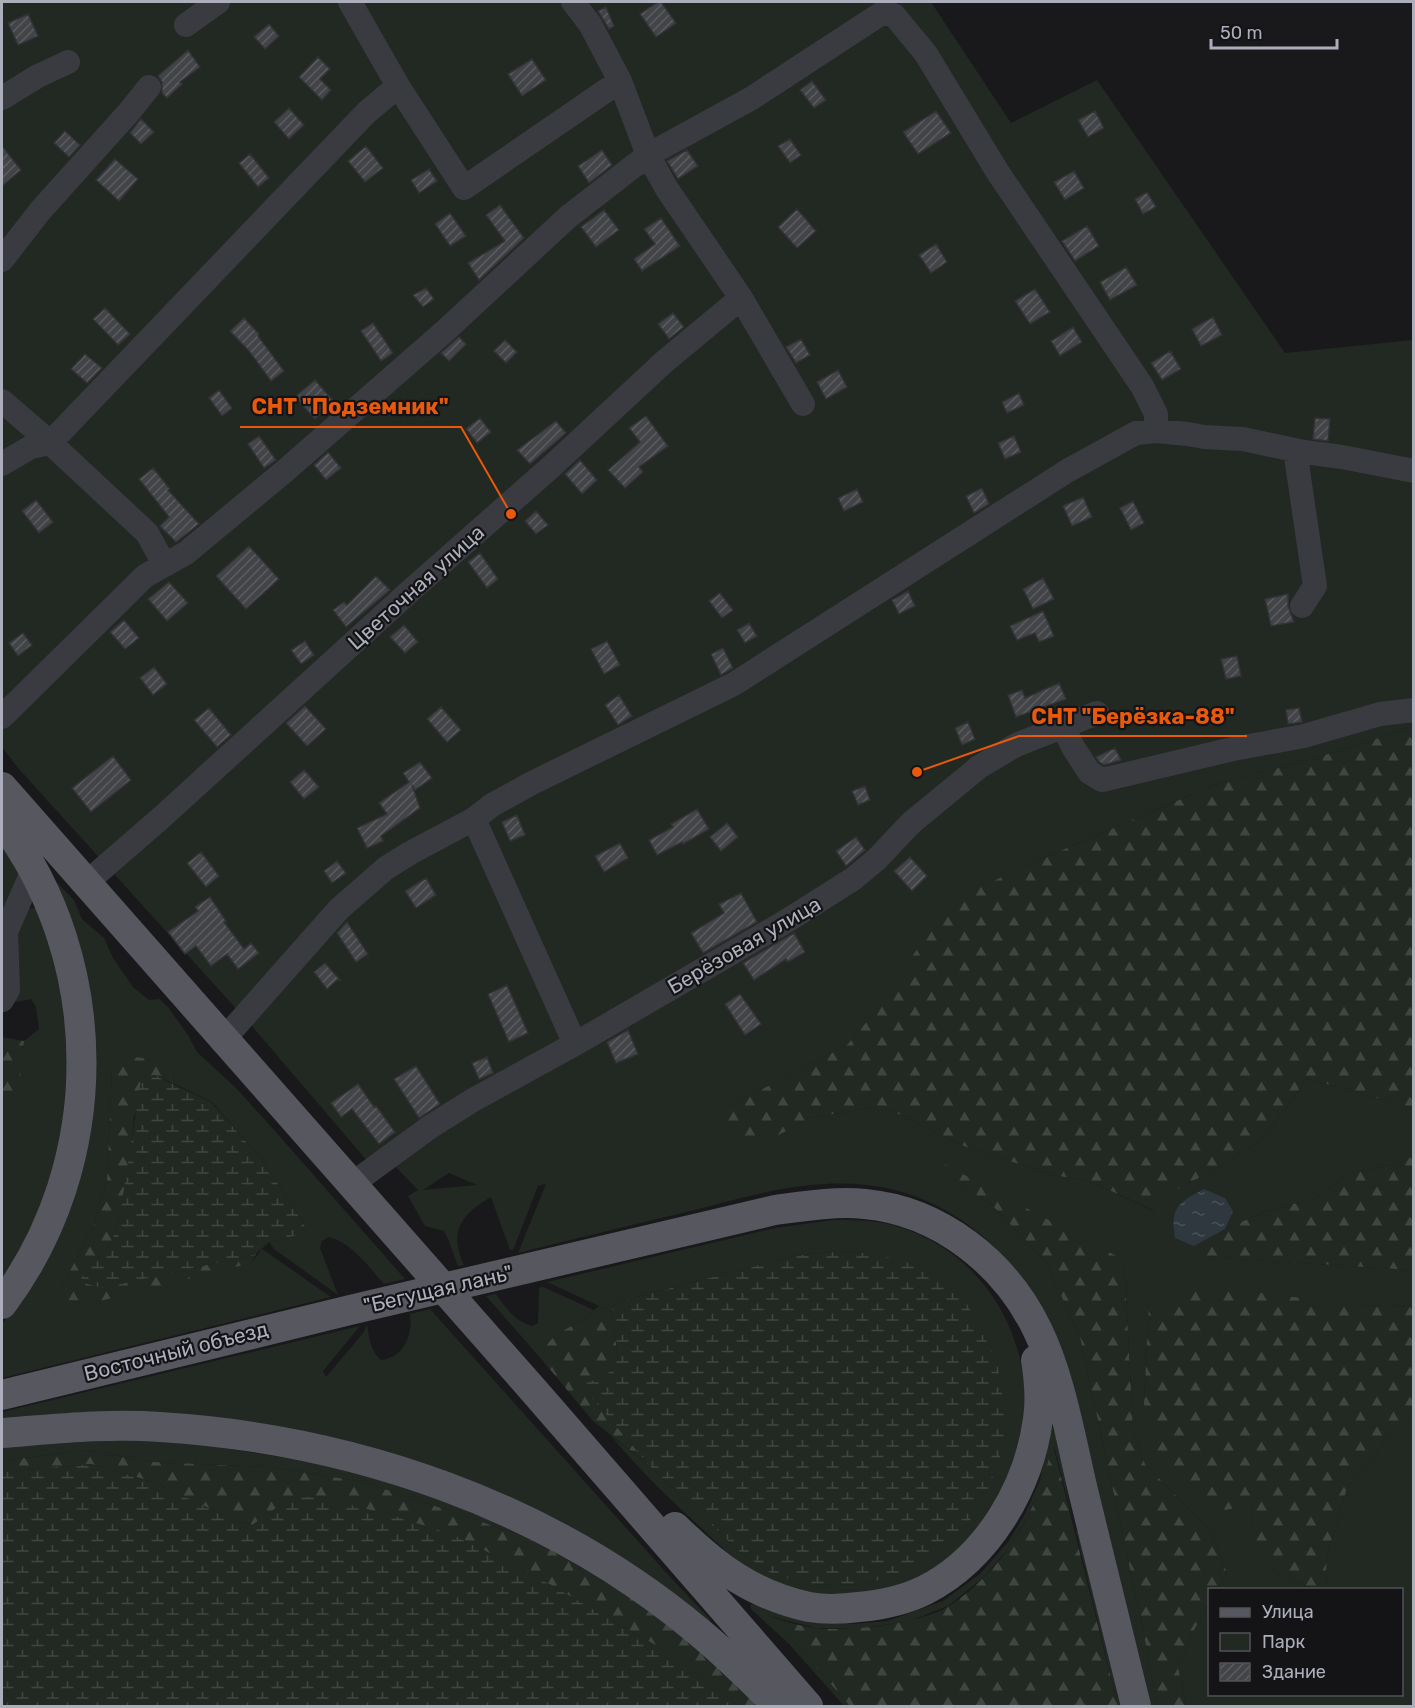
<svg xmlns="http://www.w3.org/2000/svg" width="1415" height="1708" viewBox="0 0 1415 1708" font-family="Rubik,sans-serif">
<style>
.green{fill:#212922;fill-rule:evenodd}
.forest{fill:url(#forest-firs)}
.wetland{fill:url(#wetland-marsh)}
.water{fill:url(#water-ripples)}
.building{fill:url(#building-hatch);stroke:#333337;stroke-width:1.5}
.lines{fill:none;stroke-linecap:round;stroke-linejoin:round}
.minor{stroke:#3a3b40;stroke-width:24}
.major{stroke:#56575f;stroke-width:30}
.labels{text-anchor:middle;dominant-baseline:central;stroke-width:4.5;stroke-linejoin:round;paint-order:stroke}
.street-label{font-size:21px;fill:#acafbb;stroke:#141416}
.leader{fill:none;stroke:#e8590c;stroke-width:2}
.callout-dot{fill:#e8590c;stroke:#141416;stroke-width:2}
.callout-label{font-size:22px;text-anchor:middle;font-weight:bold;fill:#e8590c;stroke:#141416;stroke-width:4.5;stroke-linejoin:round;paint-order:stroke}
</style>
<defs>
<pattern id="forest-firs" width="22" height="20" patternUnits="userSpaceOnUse" patternTransform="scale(1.5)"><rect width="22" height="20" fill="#212922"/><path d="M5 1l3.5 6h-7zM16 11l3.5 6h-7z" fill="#3f4640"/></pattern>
<pattern id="wetland-marsh" width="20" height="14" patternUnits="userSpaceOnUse" patternTransform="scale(1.5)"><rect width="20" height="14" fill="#212922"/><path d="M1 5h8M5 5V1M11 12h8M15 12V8" fill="none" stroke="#3f4640"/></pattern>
<pattern id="water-ripples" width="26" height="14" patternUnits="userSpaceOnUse" patternTransform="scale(1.5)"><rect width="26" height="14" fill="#2f373f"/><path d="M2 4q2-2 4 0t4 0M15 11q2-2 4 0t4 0" fill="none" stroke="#4a5159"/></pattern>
<pattern id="building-hatch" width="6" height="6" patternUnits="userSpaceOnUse" patternTransform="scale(1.5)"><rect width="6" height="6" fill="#434448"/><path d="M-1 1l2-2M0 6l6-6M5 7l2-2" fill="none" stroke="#5b5c60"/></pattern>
</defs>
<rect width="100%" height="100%" fill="#19191b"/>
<!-- green -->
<path class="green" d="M2 2H931L1011 123 1097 80 1285 353 1413 340V727L1312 759 1214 785 1018 869 881 1005 847 1045 730 1106 756 1147 809 1118 882 1106 966 1147 1053 1175 1089 1181 1154 1211 1170 1193 1221 1166 1258 1142 1287 1108 1306 1078 1411 1108 1413 1107V1156L1395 1164 1351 1173 1315 1198 1264 1212 1225 1229 1205 1257 1413 1270V1307L1358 1305 1174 1307 1149 1302 1144 1404 1251 1503 1253 1523 1242 1537 1276 1573 1313 1589H1217L1227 1573 1210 1530 1145 1464 1133 1428 1124 1260 960 1184 993 1206 1046 1262 1080 1337 1143 1629 1157 1706H1146L1029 1287C975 1213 904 1175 811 1185 772 1189 733 1200 695 1210 636 1224 577 1238 518 1253L546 1184 538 1186 513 1250H510L491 1197C462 1214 448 1231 464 1265L458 1266 448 1239 444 1231 425 1226 408 1196 418 1190 395 1166 380 1176 251 1025 18 768 2 747ZM449 1173 477 1185 423 1190Z
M2 839 20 874 2 932Z
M55 881 74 900 82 919 104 938 113 958 133 987 149 1000 159 999 168 1007 188 1035 197 1052 235 1087 275 1131 405 1279 384 1284C369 1267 352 1243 329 1237L322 1241 320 1248 338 1295 274 1249 269 1242 306 1233 304 1224 263 1161 212 1102 173 1083 174 1073 112 1071 107 1181 94 1225 60 1290 251 1263 262 1249 331 1297 2 1378V1324L28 1287 83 1156 53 883Z
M28 908H37L57 963 69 1040 61 1145 39 1208 20 1251 2 1283V1097L10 1099 18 1086 24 1041 39 1029 36 1007 31 999 16 1002 12 996 16 920Z
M833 1220C851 1220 870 1220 888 1224 998 1250 1054 1373 1010 1476 1005 1487 997 1497 991 1507 955 1567 908 1594 838 1594 828 1594 816 1596 806 1595 798 1593 789 1587 781 1584 773 1580 764 1577 757 1573 735 1561 715 1541 697 1524 666 1496 638 1468 611 1436L650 1466 739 1551 769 1572 811 1586 858 1584 892 1578 941 1552 969 1520 989 1488 868 1253 836 1252 797 1255 614 1303 612 1312 547 1282 775 1228Z
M541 1286 594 1310V1313C576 1326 555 1330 543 1350L546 1359 543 1361 486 1296 496 1294C505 1307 515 1322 532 1326L538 1323 539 1289Z
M430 1309 671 1578 710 1619 711 1623 452 1475 2 1419V1412L360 1326 323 1371 326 1377 364 1332 367 1324C369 1338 370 1350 381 1360 404 1358 413 1335 410 1314Z
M1413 1415V1706H1186L1178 1667 1192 1634 1209 1603 1210 1694H1402V1590L1325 1589 1327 1555 1347 1488 1389 1437Z
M1050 1426H1052L1056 1437 1075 1529 1078 1532 1121 1706H1118C1097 1620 1077 1532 1054 1446L1044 1481 1028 1516 1012 1544 984 1577 948 1606 910 1621 858 1629 816 1628 765 1615 792 1640 850 1706H844L789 1644 751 1609 750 1605 752 1604 814 1623 853 1624 887 1621 943 1601 980 1574 1008 1542 1025 1514 1040 1480Z
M85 1439 148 1441 206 1445 341 1467 440 1499 535 1540 364 1482 270 1467 155 1462 85 1450 2 1461V1445Z"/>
<!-- forest -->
<path class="forest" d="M1413 727V1107L1411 1108 1306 1078 1287 1108 1258 1142 1221 1166 1170 1193 1155 1211 1089 1181 1053 1175 966 1147 882 1106 809 1118 756 1148 722 1130 730 1106 847 1045 881 1005 913 955 951 902 1018 869 1214 785 1312 759Z
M2 1037 24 1041 19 1086 10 1099 2 1097Z
M128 1057C146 1057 160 1061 174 1073L173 1083 154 1075 134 1116 129 1166 120 1214 111 1244 87 1269 103 1288 256 1254 251 1263 100 1301 61 1300 60 1290 94 1225 107 1181 112 1071Z
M1413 1156V1270L1204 1257 1225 1229 1264 1212 1315 1198 1351 1173 1395 1164Z
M944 1164 1124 1260 1133 1428 1145 1464 1210 1530 1227 1573 1217 1589 1210 1590 1209 1603 1192 1634 1178 1667 1186 1706H1157L1143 1629 1080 1337 1046 1262 993 1206 960 1184Z
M1198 1285 1358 1305 1413 1307V1415L1389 1437 1347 1488 1327 1555 1325 1589H1313L1276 1573 1241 1537 1253 1523 1251 1504 1226 1510 1191 1493 1154 1446 1144 1404 1149 1301 1174 1307Z
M599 1306 612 1312 618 1359 607 1375 582 1386 650 1466 593 1421 543 1361 545 1359 543 1350C555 1330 576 1326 594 1313V1310Z
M1053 1445 1118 1706H850L792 1640 763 1614C780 1620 798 1626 816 1628 850 1632 920 1624 949 1606 983 1584 1012 1549 1029 1514 1040 1491 1046 1469 1053 1445Z
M85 1450 155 1462 270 1467 364 1482 535 1540 635 1600 677 1631 763 1706H739L669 1653 542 1580 454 1535 270 1514 253 1525 234 1520 153 1482 91 1464 2 1472V1461Z"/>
<!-- wetland -->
<path class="wetland" d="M154 1075 211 1102 263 1161 304 1224 306 1233 269 1242 256 1254 103 1288 79 1282 87 1269 111 1244 120 1214 141 1080Z
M836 1252 869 1253 904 1261 930 1273 967 1304 997 1361 1006 1418 1001 1453 989 1488 970 1520 941 1552 921 1567 892 1578 858 1584 811 1586 769 1572 739 1551 650 1466 581 1385 607 1375 618 1359 612 1312 614 1303 797 1255Z
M91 1464 153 1482 234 1520 252 1525 293 1496 324 1498 394 1516 454 1535 542 1580 669 1653 739 1706H2V1472Z"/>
<!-- water -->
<path class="water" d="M1204 1189 1225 1198 1233 1211 1225 1229 1194 1246 1175 1238C1170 1207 1178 1203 1204 1189Z"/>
<!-- building -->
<path class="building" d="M658 2H661L676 23 656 37 640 14Z
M606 7 614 26 609 29 598 11Z
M28 14 38 36 18 45 8 23Z
M269 24 279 36 265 49 254 37Z
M188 50 200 67 180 82 182 84 167 98 162 93V82L158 76Z
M318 57 330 69 320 79 331 90 322 100 299 77Z
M532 59 546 80 522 96 508 74Z
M812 81 826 100 814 108 800 90Z
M289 108 304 125 289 139 274 122Z
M936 111 951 133 918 154 903 132Z
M1095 111 1104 128 1088 137 1078 120Z
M141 119 154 132 141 144 130 133Z
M65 131 80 145 69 157 54 143Z
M790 139 801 155 790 163 778 146Z
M2 146 21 170 2 186Z
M366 146 383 168 365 182 348 161Z
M602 150 612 165 589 183 578 166Z
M687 150 698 166 678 179 667 161Z
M250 154 269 178 258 187 239 163Z
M115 159 138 179 119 201 96 180Z
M429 169 437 181 419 193 411 180Z
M1074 171 1084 188 1065 200 1054 182Z
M1147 192 1156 207 1143 214 1135 199Z
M500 205 524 238 479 280 468 263 505 241 486 215Z
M797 209 816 231 797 248 778 227Z
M604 210 619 230 596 247 581 227Z
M450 213 466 236 450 246 435 224Z
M661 218 680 246 642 271 634 259 655 244 644 229Z
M1087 226 1099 246 1075 261 1062 241Z
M936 244 947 262 931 273 919 255Z
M1126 267 1137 285 1110 300 1100 282Z
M426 288 434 299 423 307 413 295Z
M1035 289 1050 312 1030 324 1015 301Z
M105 308 130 334 118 345 93 319Z
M673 313 684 327 669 339 658 324Z
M1213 317 1222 335 1201 346 1192 329Z
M244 318 259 334 258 336 284 371 271 381 249 351 230 331Z
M373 323 393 353 381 361 361 331Z
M1073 327 1082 342 1060 356 1051 341Z
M459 337 466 344 449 361 441 353Z
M801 339 810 355 796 363 786 347Z
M505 340 517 352 506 363 494 351Z
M1170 351 1181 369 1162 380 1151 363Z
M85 354 102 368 87 383 71 369Z
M838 370 847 387 826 399 817 382Z
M315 380 334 402 315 419 295 397Z
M219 390 232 408 222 416 209 398Z
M1019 393 1024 405 1007 413 1002 402Z
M646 416 668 446 639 467 643 472 625 488 608 470 640 442 629 428Z
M480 418 491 432 477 443 466 429Z
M1315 418 1330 419 1328 441 1313 439Z
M556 421 566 433 530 464 517 450Z
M259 436 276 460 264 468 248 444Z
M1014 436 1021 452 1005 459 998 443Z
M328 452 341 468 326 480 314 465Z
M580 460 597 480 582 494 565 474Z
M153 468 170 489 168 490 199 524 176 542 160 526 169 517 139 479Z
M982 488 989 504 974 513 966 496Z
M857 489 863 502 844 511 838 498Z
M1083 497 1092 517 1072 526 1063 506Z
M36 500 53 522 39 533 22 511Z
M1133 501 1144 523 1131 530 1120 508Z
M536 511 548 525 536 534 525 521Z
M249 546 279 579 246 609 216 576Z
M480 553 498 579 487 588 468 562Z
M376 576 390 590 346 627 333 610 344 602 347 605Z
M1043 578 1054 599 1033 609 1023 589Z
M169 582 188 603 167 621 148 599Z
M908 591 915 606 899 614 892 600Z
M720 593 733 610 722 618 709 601Z
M1288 594V606L1294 622 1271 626 1265 599Z
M1043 611 1054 636 1039 642 1035 633 1017 640 1010 626Z
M124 620 139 638 125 649 110 632Z
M749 623 757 636 745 643 737 630Z
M404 625 418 642 405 653 390 637Z
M23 633 32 645 18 656 9 643Z
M305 641 314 655 301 664 291 650Z
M607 641 620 665 604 674 591 649Z
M723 648 733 668 721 675 711 654Z
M1237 656 1241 676 1226 679 1221 659Z
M154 667 167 684 153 695 140 678Z
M1059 683 1066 699 1016 717 1008 695 1022 690 1025 698Z
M619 695 632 716 618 725 605 705Z
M305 706 326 729 307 746 286 723Z
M441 707 461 730 447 742 427 719Z
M209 708 231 735 217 747 194 720Z
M1299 708 1302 722 1288 724 1286 710Z
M968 722 975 739 962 745 955 728Z
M1115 748 1121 760 1104 765 1099 762 1096 757Z
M113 756 131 780 91 812 72 788Z
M420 762 432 778 415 790 412 785 420 808 381 836 383 841 367 848 357 828 387 814 379 803 409 782 403 773Z
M304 770 319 787 304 799 290 782Z
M865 786 870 800 858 805 852 791Z
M697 809 709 829 683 844 682 842 657 855 649 840 673 827 671 824Z
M517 815 525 835 510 841 502 822Z
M727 823 738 837 721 851 710 837Z
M856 837 865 850 846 866 836 851Z
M620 843 628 858 604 872 595 856Z
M201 852 219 876 206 887 187 863Z
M910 857 927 876 912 891 894 871Z
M337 861 346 873 332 883 324 871Z
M426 878 436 895 416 908 405 891Z
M741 893 757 922 703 953 691 933 724 913 719 904Z
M210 897 226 921 224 922 244 949 251 943 259 953 238 969 227 954 211 966 196 946 185 954 168 932 198 911 195 907Z
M347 922 368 954 356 962 337 933Z
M794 933 805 952 788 962 786 959 754 980 743 963Z
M325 963 340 980H337L327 989 314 972Z
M507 985 528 1033 509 1042 488 994Z
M740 994 761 1024 745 1035 725 1004Z
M628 1030 638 1054 616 1063 607 1042Z
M487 1057 493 1073 479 1079 472 1063Z
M416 1066 440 1104 419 1118 394 1079Z
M358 1084 374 1107 376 1106 395 1132 379 1144 352 1109 341 1117 331 1103Z"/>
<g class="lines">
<!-- minor -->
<path class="minor" d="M350 2 398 86 464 188 620 81
M573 2 590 24 620 81 648 155 667 189 741 298
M186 25 218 2
M2 98 38 76 68 62
M2 260 40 211 129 112 149 87
M2 401 44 437 147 533 164 564
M1295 450 1315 586 1302 606
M2 464 31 447 50 443 366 113 398 86
M2 717 145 576 186 553 286 470 445 331 568 217 648 155 752 98 882 13 894 15 926 54 997 171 1142 386 1156 414V431
M1063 727 1073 747 1089 772 1102 780 1233 749 1304 736 1380 714 1414 710
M474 819 575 1044
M86 883 162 817 409 592 552 466 664 362 741 298 803 404
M2 1000 8 990 6 932 33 870
M224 1039 339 909 386 868 410 853 474 819 492 805 532 783 734 684 1067 471 1136 433 1156 431 1188 434 1204 437 1243 439 1304 452 1342 457 1414 471
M352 1184 430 1127 473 1100 575 1044 785 922 853 879 877 859 911 823 979 767 1016 745 1097 713"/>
<!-- major -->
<path class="major" d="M2 787 535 1392 808 1706
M2 821C108 962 108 1163 2 1304
M2 1395 350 1310 775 1210C805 1206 835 1201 865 1204 940 1211 1005 1263 1037 1329 1059 1373 1070 1434 1081 1482 1099 1557 1118 1632 1136 1706
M2 1433C54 1429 108 1423 160 1427 354 1439 549 1506 699 1632 727 1655 753 1681 778 1706
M675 1527C716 1567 753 1595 809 1607 825 1610 843 1609 859 1607 881 1605 905 1600 925 1590 988 1558 1029 1487 1038 1419 1041 1400 1039 1379 1036 1360"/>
</g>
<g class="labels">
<!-- street labels -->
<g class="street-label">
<text transform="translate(416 587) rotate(-42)">Цветочная улица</text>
<text transform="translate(744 945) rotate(-30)">Берёзовая улица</text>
<text transform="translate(438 1289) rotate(-13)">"Бегущая лань"</text>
<text transform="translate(176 1351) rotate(-14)">Восточный объезд</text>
</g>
</g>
<!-- callouts -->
<path class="leader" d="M511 514L461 427H240M917 772L1019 736H1247"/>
<g class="callout-dot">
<circle cx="511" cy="514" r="6"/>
<circle cx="917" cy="772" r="6"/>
</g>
<g class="callout-label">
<text x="350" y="414">СНТ "Подземник"</text>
<text x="1133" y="724">СНТ "Берёзка-88"</text>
</g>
<!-- border -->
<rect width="1415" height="1708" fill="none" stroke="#acafbb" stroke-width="6"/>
<!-- legend -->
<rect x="1208" y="1588" width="195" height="108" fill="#141416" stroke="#515258" stroke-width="1.5"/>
<rect x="1220" y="1608" width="30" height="9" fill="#56575f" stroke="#515258" stroke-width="1.5"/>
<text x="1262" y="1618" font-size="18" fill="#acafbb">Улица</text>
<rect x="1220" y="1633" width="30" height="18" fill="#212922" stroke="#515258" stroke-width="1.5"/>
<text x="1262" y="1648" font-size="18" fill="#acafbb">Парк</text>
<rect x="1220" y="1663" width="30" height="18" fill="url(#building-hatch)" stroke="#515258" stroke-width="1.5"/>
<text x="1262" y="1678" font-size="18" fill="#acafbb">Здание</text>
<!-- scale -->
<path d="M1211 39v9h126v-9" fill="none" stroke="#acafbb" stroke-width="3"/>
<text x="1220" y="39" font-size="18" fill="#acafbb" stroke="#141416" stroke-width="4.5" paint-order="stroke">50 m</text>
</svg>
